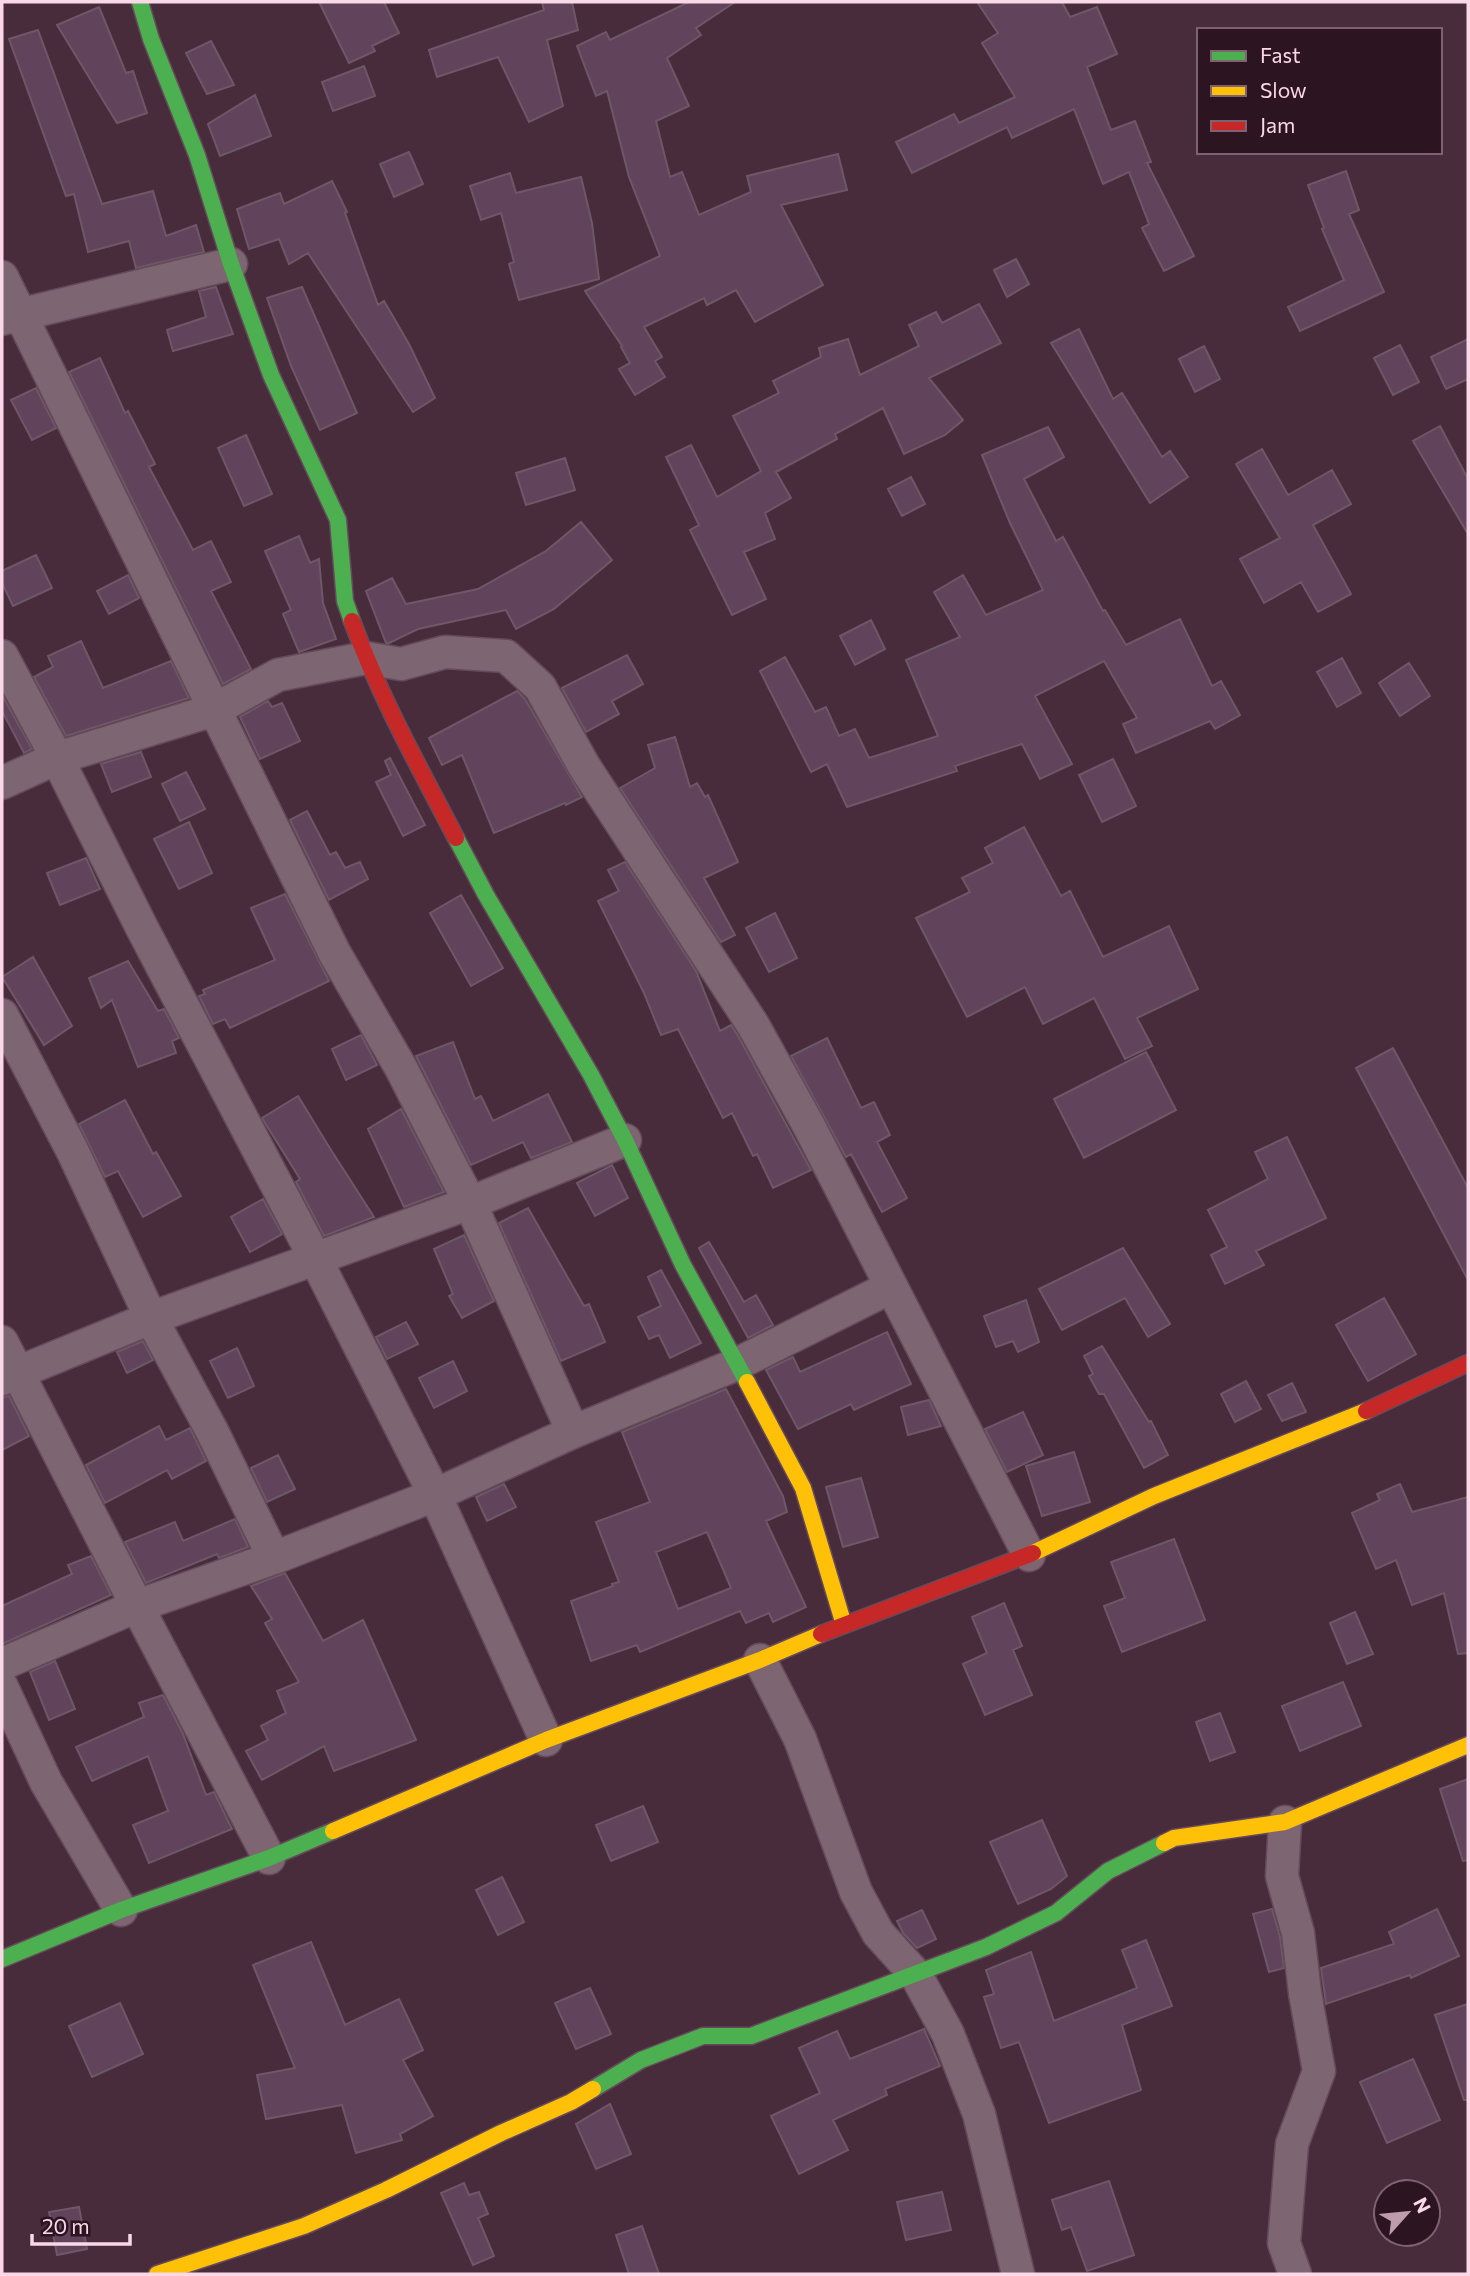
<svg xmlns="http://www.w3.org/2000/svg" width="1470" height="2276" viewBox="0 0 1470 2276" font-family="Commissioner,sans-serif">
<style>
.building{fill:#61435b;stroke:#6e5767;stroke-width:2;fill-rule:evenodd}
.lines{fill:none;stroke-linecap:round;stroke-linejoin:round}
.street-casing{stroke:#654b5a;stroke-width:35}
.fast-casing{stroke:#654b5a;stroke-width:19}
.slow-casing{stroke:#654b5a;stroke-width:19}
.jam-casing{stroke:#654b5a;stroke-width:19}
.street{stroke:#7d6572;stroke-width:32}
.fast{stroke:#4caf50;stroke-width:16}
.slow{stroke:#ffc107;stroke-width:16}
.jam{stroke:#c62828;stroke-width:16}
</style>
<rect width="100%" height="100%" fill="#492c3c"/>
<!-- building -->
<path class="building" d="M319 2H384L399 33 372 46 375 51 349 63Z
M542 2H572L578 30 547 40 563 106 529 122 498 57 437 77 429 50 544 10Z
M689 2H735L696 28 701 35 667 58 689 106 656 121 670 177 682 172 699 215 751 192 747 176 838 154 847 190 781 205 823 285 755 322 736 290 707 305 704 298 644 327 662 357 655 361 665 377 635 395 619 369 630 363 621 347 622 346 585 291 660 256 629 177 607 91 596 96 577 46 606 32 610 40Z
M977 2H1062L1070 17 1097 7 1117 54 1087 67 1111 130 1135 121 1151 162 1147 163 1194 256 1164 271 1142 228 1149 224 1129 172 1103 184 1074 109 1012 138 1007 127 912 173 896 142 954 114 959 123 1015 97 982 43 998 33Z
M99 7 126 73 133 71 147 113 117 123 57 25Z
M38 30 102 204 153 191 166 236 196 225 204 252 136 268 129 241 88 252 74 194 66 196 9 39Z
M211 41 234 85 207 94 186 53Z
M364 66 375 96 333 111 322 82Z
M255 95 271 136 220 156 208 124Z
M409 152 423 184 394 197 380 164Z
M1346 171 1359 210 1349 214 1384 292 1300 331 1288 307 1344 280 1322 229 1324 228 1308 185Z
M510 173 516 193 581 177 592 223 599 279 519 300 509 264 514 262 501 213 481 220 470 186Z
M332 181 347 212 345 213 378 305 384 301 409 344 435 398 413 412 308 253 289 264 279 239 249 249 237 209 280 193 284 204Z
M1016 259 1029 284 1007 297 994 270Z
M216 287 233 334 173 351 167 330 206 317 199 291Z
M302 287 357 413 320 430 291 366 267 298Z
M979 304 1001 343 929 378 963 420 945 435 904 454 883 408 835 434 837 439 776 472 791 498 765 513 775 539 744 552 766 599 732 615 690 530 699 525 666 457 691 445 717 497 761 471 733 416 779 393 773 381 821 357 819 348 848 339 860 375 919 346 909 325 936 312 942 323Z
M1079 329 1113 399 1122 393 1162 457 1170 451 1188 477 1150 503 1051 343Z
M1468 339V379L1446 389 1431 357Z
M1400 345 1419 382 1393 395 1374 358Z
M1204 346 1220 379 1195 392 1179 359Z
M100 358 125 413 128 411 155 464 149 467 193 550 211 541 231 582 211 591 251 669 223 684 69 372Z
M36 388 56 428 32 440 11 400Z
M1440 426 1468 479V534L1413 441Z
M1048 427 1064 457 1024 479 1056 541 1063 537 1103 611 1105 610 1126 645 1180 619 1212 686 1221 681 1240 715 1215 729 1210 721 1136 753 1123 724 1137 718 1104 661 1035 696 1072 764 1040 779 1022 744 955 766 957 771 847 807 827 764 811 772 760 671 785 657 815 712 826 707 839 736 855 729 869 758 938 736 906 660 960 637 934 592 963 575 986 615 1043 590 1010 523 982 455Z
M246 435 272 494 244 506 218 448Z
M1262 449 1288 495 1332 470 1351 504 1313 525 1351 594 1318 612 1301 582 1264 603 1240 559 1280 538 1236 464Z
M565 458 575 490 526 505 516 473Z
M911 477 925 504 902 516 888 489Z
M581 522 612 560 554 609 516 629 506 610 418 629 389 643H386L366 591 392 578 406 604 478 589 546 551Z
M299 536 310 563 319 559 323 603 336 639 299 652 283 614 291 610 265 551Z
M36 555 52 588 13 606 2 583V571Z
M128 575 139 598 109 614 97 591Z
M871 620 885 649 855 665 840 636Z
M81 641 103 688 171 661 189 698 66 736 34 677 53 667 48 656Z
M627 655 643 684 612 701 619 714 586 732 562 688Z
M1342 658 1361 693 1337 707 1317 672Z
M1409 663 1430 696 1400 716 1379 683Z
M517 691 525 699 582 797 566 805 565 803 494 833 462 755 442 765 429 738Z
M2 695 32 749 24 753 2 711Z
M268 701 272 707 282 703 300 741 260 759 240 717Z
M675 737 690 787 697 783 705 797 708 795 738 862 704 878 735 935 721 942 620 788 655 768 648 745Z
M141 752 151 777 112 792 101 764Z
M390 758 425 825 403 836 376 782 391 775 385 761Z
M1113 759 1136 806 1102 822 1079 775Z
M186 772 205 809 180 821 162 784Z
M307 811 330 855 336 852 345 868 360 862 368 879 329 900 290 820Z
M189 822 212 873 179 889 154 839Z
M1024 827 1061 896 1070 891 1103 957 1169 926 1198 989 1137 1018 1152 1046 1125 1059 1094 998 1043 1024 1025 987 967 1017 916 918 970 892 962 878 993 863 985 848Z
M86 858 100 889 60 905 47 873Z
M625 862 696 971 720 1031 731 1025 737 1034 811 1170 773 1188 757 1154 753 1156 732 1113 723 1118 678 1029 661 1035 644 993 598 901 619 891 608 870Z
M285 894 329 981 230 1028 225 1019 213 1024 199 996 205 994 203 990 275 960 251 908Z
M461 895 503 968 471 986 430 913Z
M775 913 797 958 769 972 746 928Z
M33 957 72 1026 44 1045 2 977Z
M128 961 158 1011 164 1009 179 1038 172 1041 176 1053 138 1067 112 1000 101 1008 89 978Z
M361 1035 377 1065 346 1080 332 1049Z
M827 1038 861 1108 874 1102 890 1135 877 1142 907 1198 882 1212 851 1154 846 1157 791 1056Z
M453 1042 475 1099 481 1096 493 1121 548 1094 572 1142 531 1158 523 1142 471 1165 416 1056Z
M1393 1048 1468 1188V1280L1356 1068Z
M1146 1052 1176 1110 1084 1158 1054 1099Z
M298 1096 331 1150 374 1217 324 1236 296 1182 300 1179 262 1118Z
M125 1100 153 1154 156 1152 181 1196 143 1217 118 1171 105 1177 79 1124Z
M401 1109 444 1192 404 1207 368 1129Z
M1287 1137 1326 1218 1256 1251 1264 1265 1225 1284 1211 1255 1227 1247 1208 1210 1268 1179 1255 1152Z
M612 1165 628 1198 595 1216 577 1183Z
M263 1199 282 1234 250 1252 231 1217Z
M528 1208 584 1306 589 1304 605 1342 561 1361 499 1223Z
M464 1235 494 1301 462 1318 449 1296 453 1294 434 1249Z
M709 1242 744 1302 756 1295 773 1325 748 1338 699 1248Z
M1123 1248 1170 1324 1148 1337 1125 1298 1062 1330 1039 1289Z
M661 1270 701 1343 670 1358 659 1335 649 1339 638 1317 661 1306 648 1277Z
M1384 1298 1416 1354 1368 1381 1336 1325Z
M1026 1300 1039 1342 1018 1352 1013 1341 996 1347 984 1316Z
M406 1322 418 1344 387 1359 376 1337Z
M887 1332 911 1384 854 1410 851 1404 798 1429 766 1370 793 1357 800 1372Z
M143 1341 153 1360 127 1373 117 1352Z
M1102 1346 1149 1422 1151 1421 1168 1455 1144 1468 1104 1394H1099L1089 1376 1093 1374 1084 1356Z
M237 1348 254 1386 228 1398 210 1361Z
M453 1361 467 1391 434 1408 419 1378Z
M1246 1381 1261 1409 1235 1422 1221 1394Z
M1292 1383 1306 1412 1282 1421 1268 1395Z
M726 1389 783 1496 787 1512 766 1521 806 1607 773 1622 769 1613 746 1623 740 1611 640 1652 637 1645 591 1661 571 1601 613 1586 612 1584 619 1582 596 1522 650 1502 622 1432ZM707 1532 731 1588 678 1609 656 1552Z
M9 1396 29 1436 2 1450V1397Z
M929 1400 941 1426 908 1435 901 1407Z
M1023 1412 1043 1455 1007 1472 985 1429Z
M159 1426 166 1440 190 1428 206 1461 172 1479 167 1470 105 1503 86 1465Z
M1074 1452 1090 1502 1042 1516 1026 1466Z
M278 1455 295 1489 267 1502 251 1468Z
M861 1478 878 1537 843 1547 826 1487Z
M504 1484 516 1507 487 1521 476 1497Z
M1400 1484 1412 1512 1468 1497V1653L1458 1654 1444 1593 1412 1605 1396 1560 1376 1569 1352 1513 1380 1500 1377 1494Z
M235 1519 248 1547 219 1558 217 1554 146 1583 125 1542 175 1522 183 1541Z
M1174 1539 1205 1620 1122 1652 1104 1606 1125 1598 1111 1562Z
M91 1556 111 1595 2 1644V1606L72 1574 68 1565Z
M285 1573 323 1641 363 1620 416 1740 334 1771 324 1746 262 1780 246 1751 268 1740 261 1726 286 1713 277 1691 299 1682 265 1623 272 1619 251 1586Z
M1004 1603 1022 1646 1013 1650 1032 1695 985 1715 963 1664 987 1653 972 1617Z
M1355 1612 1373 1654 1347 1664 1330 1623Z
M55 1661 75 1709 49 1720 30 1672Z
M1343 1682 1361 1726 1300 1751 1282 1706Z
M163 1695 183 1734 206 1795 214 1792 232 1829 149 1863 133 1825 168 1811 148 1756 92 1781 76 1747 144 1717 139 1703Z
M1220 1713 1235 1752 1210 1761 1196 1722Z
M1468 1779V1860L1463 1861 1440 1789Z
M643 1806 658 1842 611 1861 596 1825Z
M1042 1820 1067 1876 1051 1889 1018 1904 990 1842Z
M502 1877 524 1922 498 1935 476 1890Z
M1272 1909 1280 1937 1284 1968 1269 1972 1253 1914Z
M1437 1909 1459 1956 1411 1978 1410 1975 1326 2004 1321 1968 1394 1944 1389 1932Z
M922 1910 936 1939 917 1948 903 1933 897 1921Z
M1146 1940 1172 2006 1122 2025 1141 2090 1049 2123 1019 2042 1001 2048 984 1997 994 1994 986 1970 1031 1952 1054 2021 1137 1988 1122 1950Z
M311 1942 345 2025 399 1999 423 2050 403 2060 433 2116 400 2134 402 2140 356 2153 342 2105 266 2119 257 2075 295 2068 253 1965Z
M590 1988 611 2034 576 2049 555 2003Z
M120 2003 143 2054 92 2077 69 2026Z
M1468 2004V2100H1464L1435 2015Z
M924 2029 940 2066 885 2089 887 2095 833 2120 848 2150 799 2174 771 2116 820 2093 799 2048 837 2031 850 2059Z
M1413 2059 1440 2120 1387 2143 1360 2082Z
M610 2104 631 2154 596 2169 576 2124Z
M1109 2181 1134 2255 1087 2271 1071 2227 1062 2230 1052 2200Z
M464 2183 469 2195 479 2192 488 2214 478 2218 494 2256 473 2265 441 2193Z
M942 2192 951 2230 906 2240 897 2202Z
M79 2207 87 2249 57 2255 49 2212Z
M642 2226 659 2274H629L616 2235Z"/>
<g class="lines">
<defs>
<path id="street" d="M2 277 334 952 401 1068 470 1203 573 1432
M2 319 231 264
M2 656 57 758 141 926 316 1260 435 1495 546 1740
M2 783 57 758 214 710 278 675 366 658 401 664 445 652 506 656 540 687 584 766 753 1025 809 1126 1029 1555
M2 1015 73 1152 151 1318 212 1431 274 1558
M2 1342 137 1606 269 1858
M2 1379 151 1318 470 1203 625 1140
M760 1660 800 1739 856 1892 878 1933 916 1975 948 2034 979 2114 1018 2274
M2 1664 137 1606 274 1558 435 1495 573 1432 737 1364 891 1287
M2 1687 46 1782 121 1910
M1285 1822 1282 1876 1298 1933 1305 1993 1319 2071 1292 2144 1284 2243 1295 2274"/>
<path id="fast" d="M140 2 151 39 197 155 231 264 271 375 338 520 345 601 352 621
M456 838 486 895 591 1075 625 1140 683 1265 747 1382
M2 1959 121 1910 269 1858 333 1831
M593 2089 641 2060 703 2036H751L986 1947 1056 1913 1108 1871 1164 1843"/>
<path id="slow" d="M747 1382 803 1488 844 1625
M1033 1553 1154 1496 1366 1411
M333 1831 546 1740 760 1660 821 1634
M1164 1843 1174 1838 1285 1822 1468 1745
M157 2274 304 2226 386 2190 501 2133 571 2102 593 2089"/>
<path id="jam" d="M352 621C380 697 419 767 456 838
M1366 1411 1468 1363
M821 1634 1033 1553"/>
</defs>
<!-- street casing -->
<use href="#street" class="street-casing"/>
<!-- fast casing -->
<use href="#fast" class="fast-casing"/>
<!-- slow casing -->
<use href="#slow" class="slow-casing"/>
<!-- jam casing -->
<use href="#jam" class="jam-casing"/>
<!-- street -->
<use href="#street" class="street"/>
<!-- fast -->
<use href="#fast" class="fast"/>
<!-- slow -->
<use href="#slow" class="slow"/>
<!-- jam -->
<use href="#jam" class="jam"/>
</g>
<!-- border -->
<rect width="1470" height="2276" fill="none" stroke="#fbd8e8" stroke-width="7"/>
<!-- legend -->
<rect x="1197" y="28" width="245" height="126" fill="#2d1421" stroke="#7f6271" stroke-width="2"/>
<rect x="1211" y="51" width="35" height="10" fill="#4caf50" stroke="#7f6271" stroke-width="2"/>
<text x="1260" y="63" font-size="21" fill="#fbd8e8">Fast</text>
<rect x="1211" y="86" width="35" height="10" fill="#ffc107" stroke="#7f6271" stroke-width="2"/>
<text x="1260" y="98" font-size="21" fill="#fbd8e8">Slow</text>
<rect x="1211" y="121" width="35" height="10" fill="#c62828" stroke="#7f6271" stroke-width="2"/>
<text x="1260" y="133" font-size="21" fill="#fbd8e8">Jam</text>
<!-- north arrow -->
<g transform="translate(1407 2213) rotate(63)"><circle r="33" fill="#2d1421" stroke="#7f6271" stroke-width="2"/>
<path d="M0-5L12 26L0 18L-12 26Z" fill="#bd9cac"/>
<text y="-10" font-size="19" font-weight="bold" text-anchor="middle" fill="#fbd8e8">N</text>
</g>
<!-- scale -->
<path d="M32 2234v10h98v-10" fill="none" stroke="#fbd8e8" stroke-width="3.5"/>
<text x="42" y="2234" font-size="21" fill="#fbd8e8" stroke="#2d1421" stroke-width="5" paint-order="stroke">20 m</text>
</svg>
